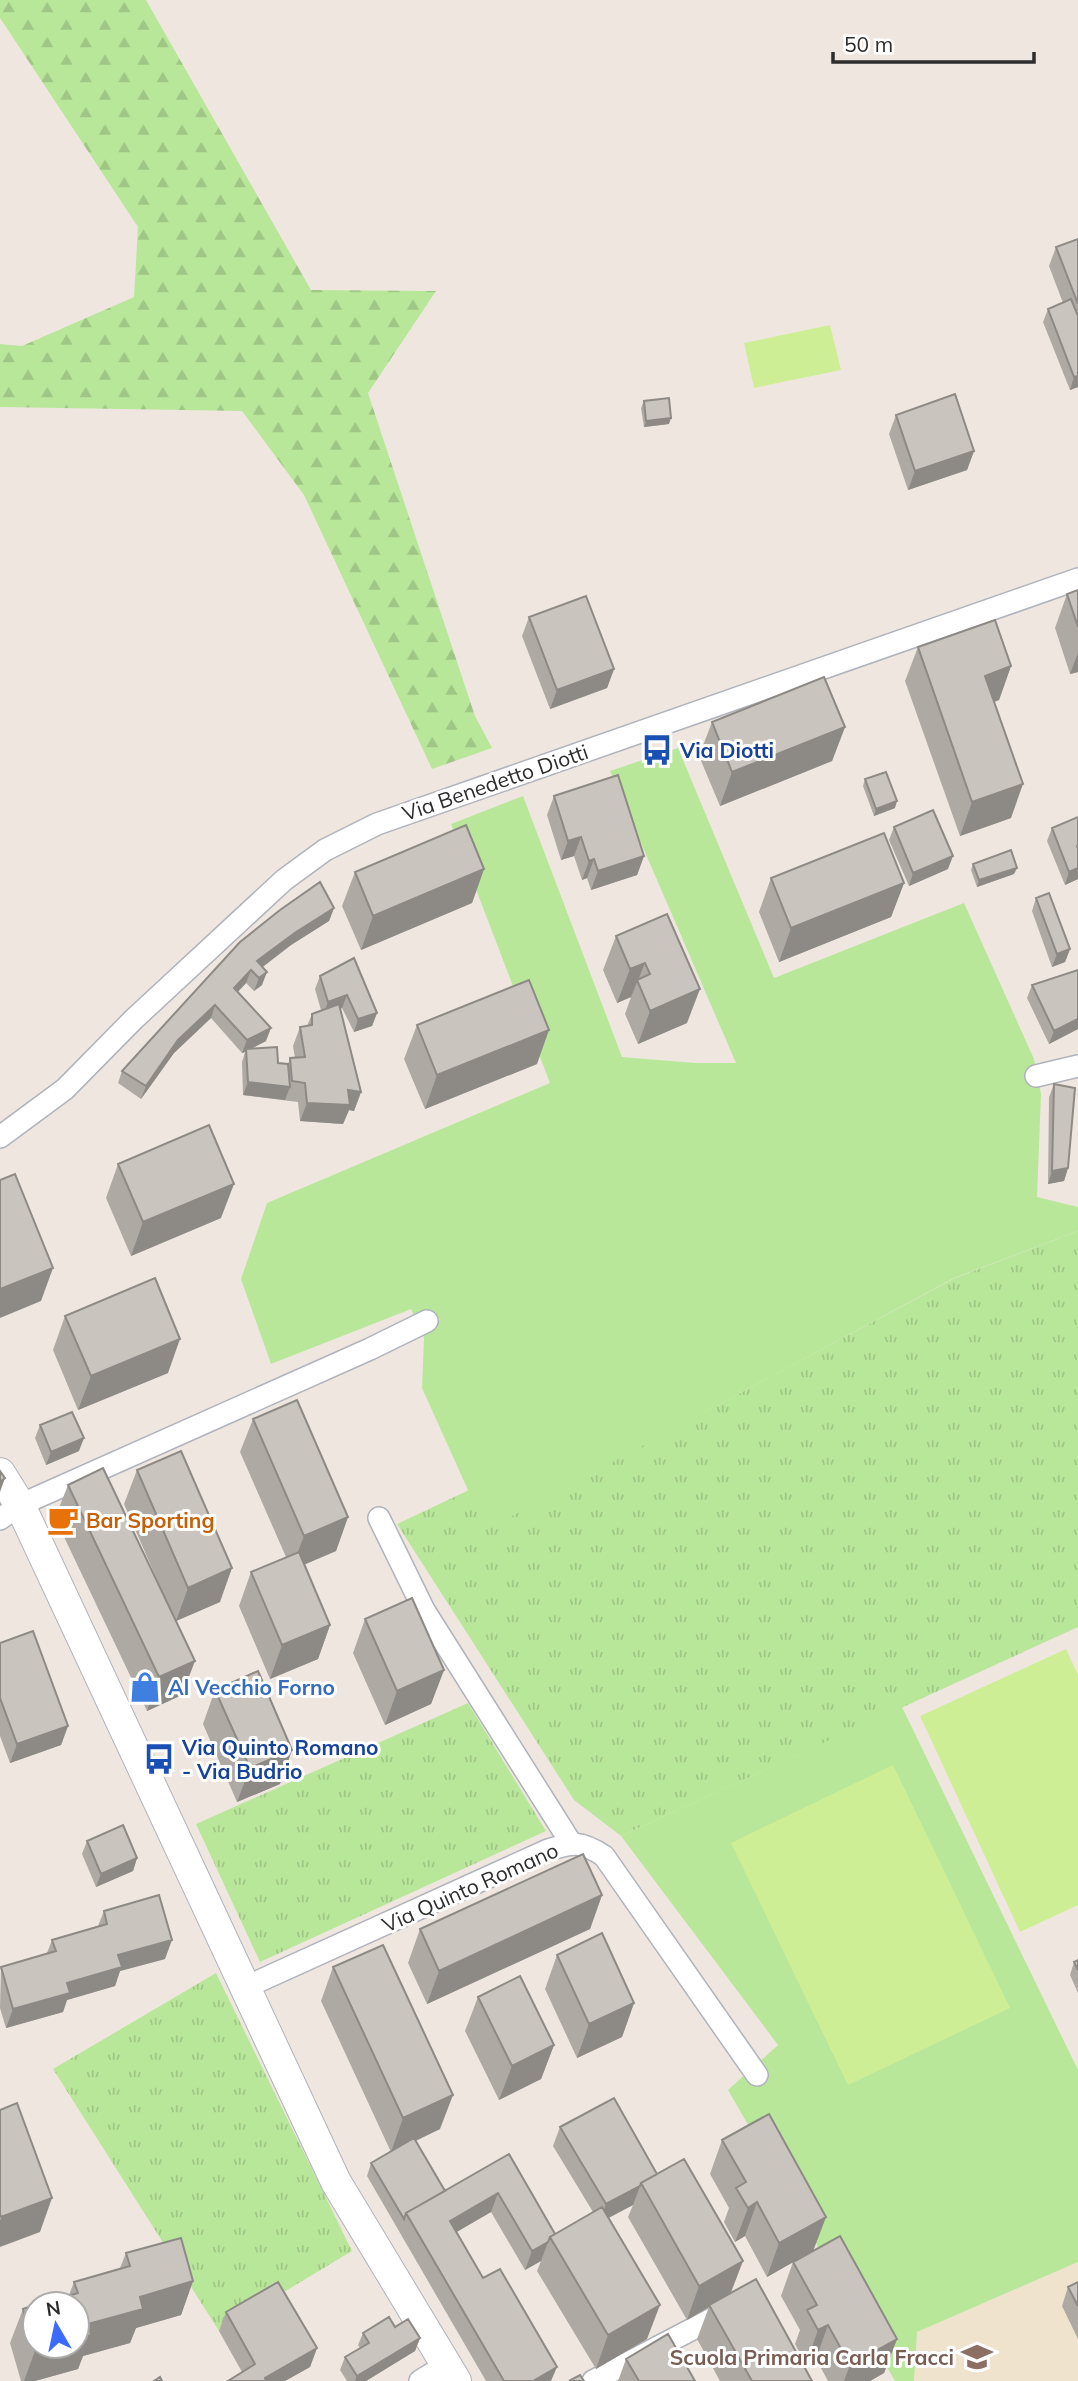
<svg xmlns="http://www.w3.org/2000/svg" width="1078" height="2381" viewBox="0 0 1078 2381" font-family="Mulish,sans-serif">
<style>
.education{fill:#f0e3ce}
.grass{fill:url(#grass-tufts)}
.forest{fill:url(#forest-firs)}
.park{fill:#b9e79a}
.pitch{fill:#ceee96}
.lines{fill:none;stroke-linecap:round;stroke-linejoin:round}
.street-casing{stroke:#afb3bd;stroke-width:24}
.secondary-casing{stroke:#afb3bd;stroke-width:32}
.street{stroke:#fff;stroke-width:21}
.secondary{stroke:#fff;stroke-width:30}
.wall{fill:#aea9a3}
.shaded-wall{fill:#8d8985}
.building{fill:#cac4be;stroke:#8d8985;stroke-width:2}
.labels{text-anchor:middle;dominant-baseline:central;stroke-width:6;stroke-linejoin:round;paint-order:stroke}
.transit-label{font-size:21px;font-weight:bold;fill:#164399;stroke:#fff;text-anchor:start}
.street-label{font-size:21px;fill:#2d2d2d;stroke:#fff}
.food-label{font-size:21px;font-weight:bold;fill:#c56008;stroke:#fff;text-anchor:start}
.shop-label{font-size:21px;font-weight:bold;fill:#366cbe;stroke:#fff;text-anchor:start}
.education-label{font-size:21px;font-weight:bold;fill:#785e54;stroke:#fff;text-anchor:end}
</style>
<defs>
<pattern id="grass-tufts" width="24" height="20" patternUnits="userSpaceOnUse" patternTransform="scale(1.75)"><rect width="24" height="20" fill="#b9e79a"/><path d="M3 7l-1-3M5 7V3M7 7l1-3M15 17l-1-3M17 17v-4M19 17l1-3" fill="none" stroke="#9fc685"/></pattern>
<pattern id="forest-firs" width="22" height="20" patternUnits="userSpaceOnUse" patternTransform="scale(1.75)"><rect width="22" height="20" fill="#b9e79a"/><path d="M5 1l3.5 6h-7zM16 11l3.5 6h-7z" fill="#9fc685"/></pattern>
</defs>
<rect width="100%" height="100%" fill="#efe7df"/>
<!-- education -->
<path class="education" d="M1078 2262V2381H914L917 2332Z"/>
<!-- grass -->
<path class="grass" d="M1078 1231V1627L621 1836 574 1800 397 1524 469 1490 486 1529 955 1278Z
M468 1703 546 1831 260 1962 196 1824Z
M216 1973 352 2251 219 2331 53 2069Z"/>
<!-- forest -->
<path class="forest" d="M0 0H146L311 290 436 291 368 393 475 716 492 748 432 769 304 495 242 411 0 407V344L22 346 134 297 138 227 0 18Z"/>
<!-- park -->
<path class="park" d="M678 748 774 978 964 903 1034 1059 1041 1094 1037 1197 1078 1207V1231L954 1278 486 1530 422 1388 424 1337 411 1309 271 1364 241 1279 267 1203 550 1083 451 824 523 796 622 1057 695 1063H736L610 771Z
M902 1707 1078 2070V2262L917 2332 914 2381H895L728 2090 778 2045 621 1836Z"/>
<!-- pitch -->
<path class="pitch" d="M830 325 841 370 754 388 744 343Z
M1066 1649 1078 1675V1905L1020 1932 920 1716Z
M893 1765 1010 2008 848 2085 731 1843Z"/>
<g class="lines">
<defs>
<path id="street" d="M1036 1076 1078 1066
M0 1137 65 1089 134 1019 284 880 325 850 377 824 1078 579
M379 1518 424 1610 571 1843
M0 1519 20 1505 370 1349 427 1321
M246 1987 548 1850C574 1842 581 1841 604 1856L757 2075
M420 2381 446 2365
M593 2381 727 2311"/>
<path id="secondary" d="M0 1473 20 1505 336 2182 456 2381"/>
</defs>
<!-- street casing -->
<use href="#street" class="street-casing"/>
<!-- secondary casing -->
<use href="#secondary" class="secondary-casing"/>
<!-- street -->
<use href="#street" class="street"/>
<!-- secondary -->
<use href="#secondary" class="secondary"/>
</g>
<!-- wall -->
<path class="wall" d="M1078 239V387L1070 390 1043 322 1048 309 1063 303 1049 266 1056 247Z
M644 401 669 424 644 427 641 408Z
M896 415 974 451 967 470 908 490 889 434Z
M1078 590V672L1070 674 1055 628 1067 594Z
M529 617 614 669 607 688 550 709 522 636Z
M918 647 1011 666 999 700 994 702 1011 818 960 836 905 681Z
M712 722 845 727 832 761 720 806 699 756Z
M865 779 895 808 874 816 863 786Z
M554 796 644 856 637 875 591 890 587 878 582 880 574 856 561 860 547 815Z
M894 827 948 869 909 886 889 840Z
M1052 828 1078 879 1065 885 1047 841Z
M973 864 1014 874 977 887 971 870Z
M484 869 472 903 361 950 342 906 355 872Z
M771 878 904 883 891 917 779 962 759 912Z
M1036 898 1070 949 1065 962 1052 967 1032 911Z
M334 908 329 921 291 945 263 967 262 985 254 991 246 983 238 992 266 1041 251 1049 278 1063 288 1064 290 1058H295L293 1046 300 1027 307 1026 312 1014 321 1010 315 989 320 976 377 1013 372 1026 354 1032 342 1008 340 1009 361 1092 354 1111 349 1110 343 1124 300 1121 298 1102 243 1095 242 1062 245 1052 242 1053 211 1018 174 1053 141 1099 118 1083 122 1071 240 942Z
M667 914 687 1023 638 1044 625 1014 631 997 617 1003 603 970 616 936Z
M1078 970V1029L1049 1044 1027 998 1032 985Z
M417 1025 537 1064 425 1109 404 1059Z
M1054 1084 1068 1168 1064 1181 1048 1184 1049 1097Z
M118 1164 221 1218 131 1256 106 1198Z
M65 1316 168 1373 78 1410 53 1350Z
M253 1419 348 1517 336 1551 304 1565 330 1625 318 1659 270 1679 239 1606 251 1572 286 1557 240 1452Z
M40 1425 79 1451 46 1465 35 1438Z
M137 1470 220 1602 176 1621 182 1695 147 1711 55 1518 68 1485 169 1607 124 1504Z
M365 1619 444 1670 431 1704 385 1725 353 1653Z
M0 1643 68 1726 61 1745 10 1763 0 1736Z
M215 1690 292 1750 280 1784 237 1802 203 1724Z
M87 1841 137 1858 133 1871 96 1887 82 1854Z
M602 1895 590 1929 427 2004 408 1963 420 1929Z
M104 1911 165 1959 120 1971 115 1986 67 2000 63 2012 6 2028 0 2008 1 1967 47 1953 52 1940 98 1926Z
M557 1955 634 2003 622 2037 577 2058 545 1989Z
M1078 1960V1993L1070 1975 1074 1962Z
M333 1967 440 2129 416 2141 445 2191 509 2154 555 2234 593 2212 553 2146 560 2127 657 2174 731 2293 812 2381H720L697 2339 709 2307 687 2320 628 2217 633 2205 608 2218 647 2339 596 2369 537 2271 541 2261 525 2270 491 2212 456 2232 483 2278 551 2381H486L367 2176 371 2163 391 2152 321 2001Z
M478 1997 554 2045 541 2079 499 2100 465 2031Z
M722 2140 826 2217 813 2251 897 2339 884 2373 870 2381H828L816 2359 806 2364 795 2344 800 2330 781 2296 793 2262 767 2277 745 2236 735 2242 724 2222 729 2208 710 2174Z
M126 2253 193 2281 181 2315 136 2328 130 2343 83 2356 78 2369 35 2381H21L10 2343 23 2309 69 2295 74 2282 120 2268Z
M1078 2282V2339L1062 2306 1068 2287Z
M226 2312 317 2348 310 2367 285 2381H228L242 2372 219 2331Z
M395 2327 420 2338 415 2351 366 2381H347L340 2370 345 2357 360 2348 358 2345 363 2333Z
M626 2359 695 2381H618Z"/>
<!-- shaded-wall -->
<path class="shaded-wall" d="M1078 376V387L1070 390 1074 377Z
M671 418 669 424 644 427 646 421Z
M974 451 967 470 908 490 915 471Z
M1078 653V672L1070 674Z
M1011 666 999 700 973 710 985 676Z
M614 669 607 688 550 709 557 690Z
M845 727 832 761 720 806 732 772Z
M1023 784 1011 818 960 836 972 802Z
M897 801 895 808 874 816 876 809Z
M581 837 574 856 561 860 568 841Z
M644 856 637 875 591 890 598 871Z
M953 856 948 869 909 886 913 873Z
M594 859 587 878 582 880 589 861Z
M1017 868 1014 874 977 887 979 880Z
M1078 868V879L1065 885 1069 872Z
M484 869 472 903 361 950 373 916Z
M904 883 891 917 779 962 791 928Z
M334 908 329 921 291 945 253 974 257 961 296 932Z
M1070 949 1065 962 1052 967 1057 954Z
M645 963 631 997 617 1003 630 969Z
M251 970 246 983 229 1001 234 988Z
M267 972 262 985 254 991 259 978Z
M700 989 687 1023 638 1044 650 1011Z
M347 995 342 1008 323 1015 328 1002Z
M215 1005 211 1018 174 1053 141 1099 146 1086 178 1040Z
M377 1013 372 1026 354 1032 358 1019Z
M1078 1019V1029L1049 1044 1054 1031Z
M271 1028 266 1041 246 1051V1049L245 1052 242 1053 247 1040Z
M549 1030 537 1064 425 1109 437 1075Z
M248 1082 290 1087 285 1100 243 1095Z
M348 1090 361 1092 354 1111 349 1110 343 1124 300 1121 307 1103Z
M1068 1168 1064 1181 1048 1184 1052 1171Z
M234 1184 221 1218 131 1256 143 1222Z
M53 1268 41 1301 0 1318V1289Z
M180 1339 168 1373 78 1410 91 1376Z
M84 1438 79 1451 46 1465 51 1452Z
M5 1478 0 1492V1482Z
M348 1517 336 1551 291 1570 304 1536Z
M232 1568 220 1602 176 1621 188 1588Z
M330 1625 318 1659 270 1679 282 1645Z
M195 1661 182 1695 147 1711 159 1677Z
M444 1670 431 1704 385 1725 397 1691Z
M68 1726 61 1745 10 1763 17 1744Z
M292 1750 280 1784 237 1802 250 1768Z
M137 1858 133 1871 96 1887 101 1874Z
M602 1895 590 1929 427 2004 439 1971Z
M172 1940 165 1959 120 1971 115 1986 67 2000 63 2012 6 2028 13 2009 67 1983 118 1955Z
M634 2003 622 2037 577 2058 589 2024Z
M554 2045 541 2079 499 2100 512 2066Z
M453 2095 440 2129 391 2152 403 2118Z
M640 2186 633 2205 599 2223 606 2204Z
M498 2193 491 2212 443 2240 450 2221Z
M52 2198 40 2232 0 2247V2220L1 2217Z
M757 2202 745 2236 735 2242 748 2208Z
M826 2217 813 2251 767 2277 779 2243Z
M548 2242 541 2261 525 2270 532 2251Z
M743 2261 730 2295 709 2305V2307L687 2320 699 2286Z
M193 2281 181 2315 136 2328 130 2343 83 2356 78 2369 35 2381H24L35 2351 51 2346H77V2339L88 2324 140 2297Z
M660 2305 647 2339 596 2369 608 2335Z
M828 2325 816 2359 806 2364 818 2330Z
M420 2338 415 2351 366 2381H355L357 2376Z
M897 2339 884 2373 870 2381H844L850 2365Z
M317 2348 310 2367 285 2381H264L265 2378Z
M557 2367 551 2381H533Z"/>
<!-- building -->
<path class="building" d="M1078 239V304L1056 247Z
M1071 299 1078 316V376L1074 377 1048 309Z
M955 394 974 451 915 471 896 415Z
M669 398 671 418 646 421 644 401Z
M1078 590V627L1067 594Z
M586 596 614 669 557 690 529 617Z
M995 620 1011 666 985 676 1023 784 972 802 918 647Z
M824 677 845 727 732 772 712 722Z
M886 772 897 801 876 809 865 779Z
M618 775 644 856 598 871 594 859 589 861 581 837 568 841 554 796Z
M933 810 953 856 913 873 894 827Z
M1078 817V845L1077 846 1078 848V868L1069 872 1052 828Z
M466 825 484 869 373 916 355 872Z
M884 833 904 883 791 928 771 878Z
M1011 850 1017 868 979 880 973 864Z
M320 882 334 908 296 932 257 961 267 972 259 978 251 970 234 988 271 1028 247 1040 215 1005 178 1040 146 1086 122 1071 240 942 280 910Z
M1049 893 1070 949 1057 954 1036 898Z
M667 914 700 989 650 1011 637 980 650 974 645 963 630 969 616 936Z
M354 958 377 1013 358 1019 347 995 328 1002 320 976Z
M1078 970V1019L1054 1031 1032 985Z
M529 980 549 1030 437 1075 417 1025Z
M339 1004 361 1092 348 1090 350 1105 307 1103 305 1083 292 1081 290 1058 305 1057 300 1027 312 1025V1014Z
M277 1047 278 1063 288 1064 290 1087 248 1082 246 1049Z
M1054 1084 1075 1088 1068 1168 1052 1171Z
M209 1125 234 1184 143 1222 118 1164Z
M15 1174 53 1268 0 1289V1180Z
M155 1278 180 1339 91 1376 65 1316Z
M297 1400 348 1517 304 1536 253 1419Z
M72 1412 84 1438 51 1452 40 1425Z
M181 1451 232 1568 188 1588 137 1470Z
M103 1468 195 1661 159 1677 68 1485Z
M0 1471 5 1478 0 1482Z
M299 1552 330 1625 282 1645 251 1572Z
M412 1598 444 1670 397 1691 365 1619Z
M33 1631 68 1726 17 1744 0 1698V1643Z
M258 1671 292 1750 250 1768 215 1690Z
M123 1825 137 1858 101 1874 87 1841Z
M583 1854 602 1895 439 1971 420 1929Z
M159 1895 172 1940 118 1955 122 1967 67 1983 70 1993 13 2009 1 1967 56 1951 52 1940 107 1924 104 1911Z
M602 1933 634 2003 589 2024 557 1955Z
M383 1945 453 2095 403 2118 333 1967Z
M1078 1960V1970L1074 1962Z
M520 1976 554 2045 512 2066 478 1997Z
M614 2098 657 2174 641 2183 640 2186 606 2204 560 2127Z
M17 2103 52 2198 1 2217 0 2214V2110Z
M769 2114 826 2217 779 2243 757 2202 748 2208 736 2188 746 2182 722 2140Z
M414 2138 445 2191 406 2213 404 2219 371 2163Z
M509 2154 555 2234 550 2237 548 2242 532 2251 498 2193 450 2221 483 2278 500 2269 557 2367 533 2381H504L406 2213Z
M684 2159 743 2261 699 2286 641 2183Z
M602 2207 660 2305 608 2335 550 2237Z
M840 2236 897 2339 850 2365 828 2325 818 2330 807 2310 817 2305 793 2262Z
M181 2238 193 2281 140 2297 143 2309 88 2324 91 2335 77 2339V2304H39L78 2293 74 2282 130 2266 126 2253Z
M756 2279 812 2381H752L709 2305Z
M278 2282 317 2348 265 2378 266 2381H228L255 2364 226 2312Z
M1078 2282V2306L1068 2287Z
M35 2305V2346H51L35 2351 23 2309Z
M389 2317 395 2327 408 2319 420 2338 357 2376 345 2357 369 2343 363 2333Z
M668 2334 695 2381H639L626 2359Z
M580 2375 584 2381H569Z
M160 2377 162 2381H154Z"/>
<!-- icons -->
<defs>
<symbol id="bus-bare" viewBox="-9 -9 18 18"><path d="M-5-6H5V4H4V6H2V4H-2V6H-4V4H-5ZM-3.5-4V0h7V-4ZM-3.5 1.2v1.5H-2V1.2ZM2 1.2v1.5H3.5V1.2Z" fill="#1a4fb4" stroke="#fff" stroke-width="2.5" paint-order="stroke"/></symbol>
<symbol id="cafe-bare" viewBox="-9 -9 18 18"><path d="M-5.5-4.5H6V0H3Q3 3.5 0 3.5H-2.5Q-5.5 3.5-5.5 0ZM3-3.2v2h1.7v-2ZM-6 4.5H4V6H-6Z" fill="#e8710a" stroke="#fff" stroke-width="2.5" paint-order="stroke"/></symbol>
<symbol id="shop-bare" viewBox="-9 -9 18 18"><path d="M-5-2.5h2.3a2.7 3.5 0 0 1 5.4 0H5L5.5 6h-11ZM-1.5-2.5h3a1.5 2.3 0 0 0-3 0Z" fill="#3f7fe0" stroke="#fff" stroke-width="2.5" paint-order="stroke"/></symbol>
<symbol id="school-bare" viewBox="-9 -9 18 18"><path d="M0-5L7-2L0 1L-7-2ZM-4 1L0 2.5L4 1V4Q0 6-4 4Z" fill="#8d6e63" stroke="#fff" stroke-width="2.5" paint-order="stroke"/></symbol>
</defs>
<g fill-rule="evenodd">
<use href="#bus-bare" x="635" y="728" width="44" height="44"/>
<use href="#cafe-bare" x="41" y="1498" width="44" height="44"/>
<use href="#shop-bare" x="123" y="1665" width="44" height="44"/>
<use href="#bus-bare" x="137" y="1737" width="44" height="44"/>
<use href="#school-bare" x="955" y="2335" width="44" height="44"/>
</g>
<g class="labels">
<!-- transit labels -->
<g class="transit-label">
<text x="680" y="750">Via Diotti</text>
<text x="182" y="1747">Via Quinto Romano<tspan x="182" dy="24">- Via Budrio</tspan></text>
</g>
<!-- street labels -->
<g class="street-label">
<text transform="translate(495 782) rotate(-19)">Via Benedetto Diotti</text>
<text transform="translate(470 1887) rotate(-24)">Via Quinto Romano</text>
</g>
<!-- food labels -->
<g class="food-label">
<text x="86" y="1520">Bar Sporting</text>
</g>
<!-- shop labels -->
<g class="shop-label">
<text x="168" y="1687">Al Vecchio Forno</text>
</g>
<!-- education labels -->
<g class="education-label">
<text x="954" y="2357">Scuola Primaria Carla Fracci</text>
</g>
</g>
<!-- north arrow -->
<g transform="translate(56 2325) rotate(351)"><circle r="33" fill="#ffffff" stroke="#ababab" stroke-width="2"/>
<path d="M0-5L12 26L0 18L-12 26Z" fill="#3c6cff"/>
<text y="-10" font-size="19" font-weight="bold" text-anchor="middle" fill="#2d2d2d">N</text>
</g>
<!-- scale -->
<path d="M833 52v10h201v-10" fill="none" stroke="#2d2d2d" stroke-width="3.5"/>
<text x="844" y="52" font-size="21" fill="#2d2d2d" stroke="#ffffff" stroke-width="5" paint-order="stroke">50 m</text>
</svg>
